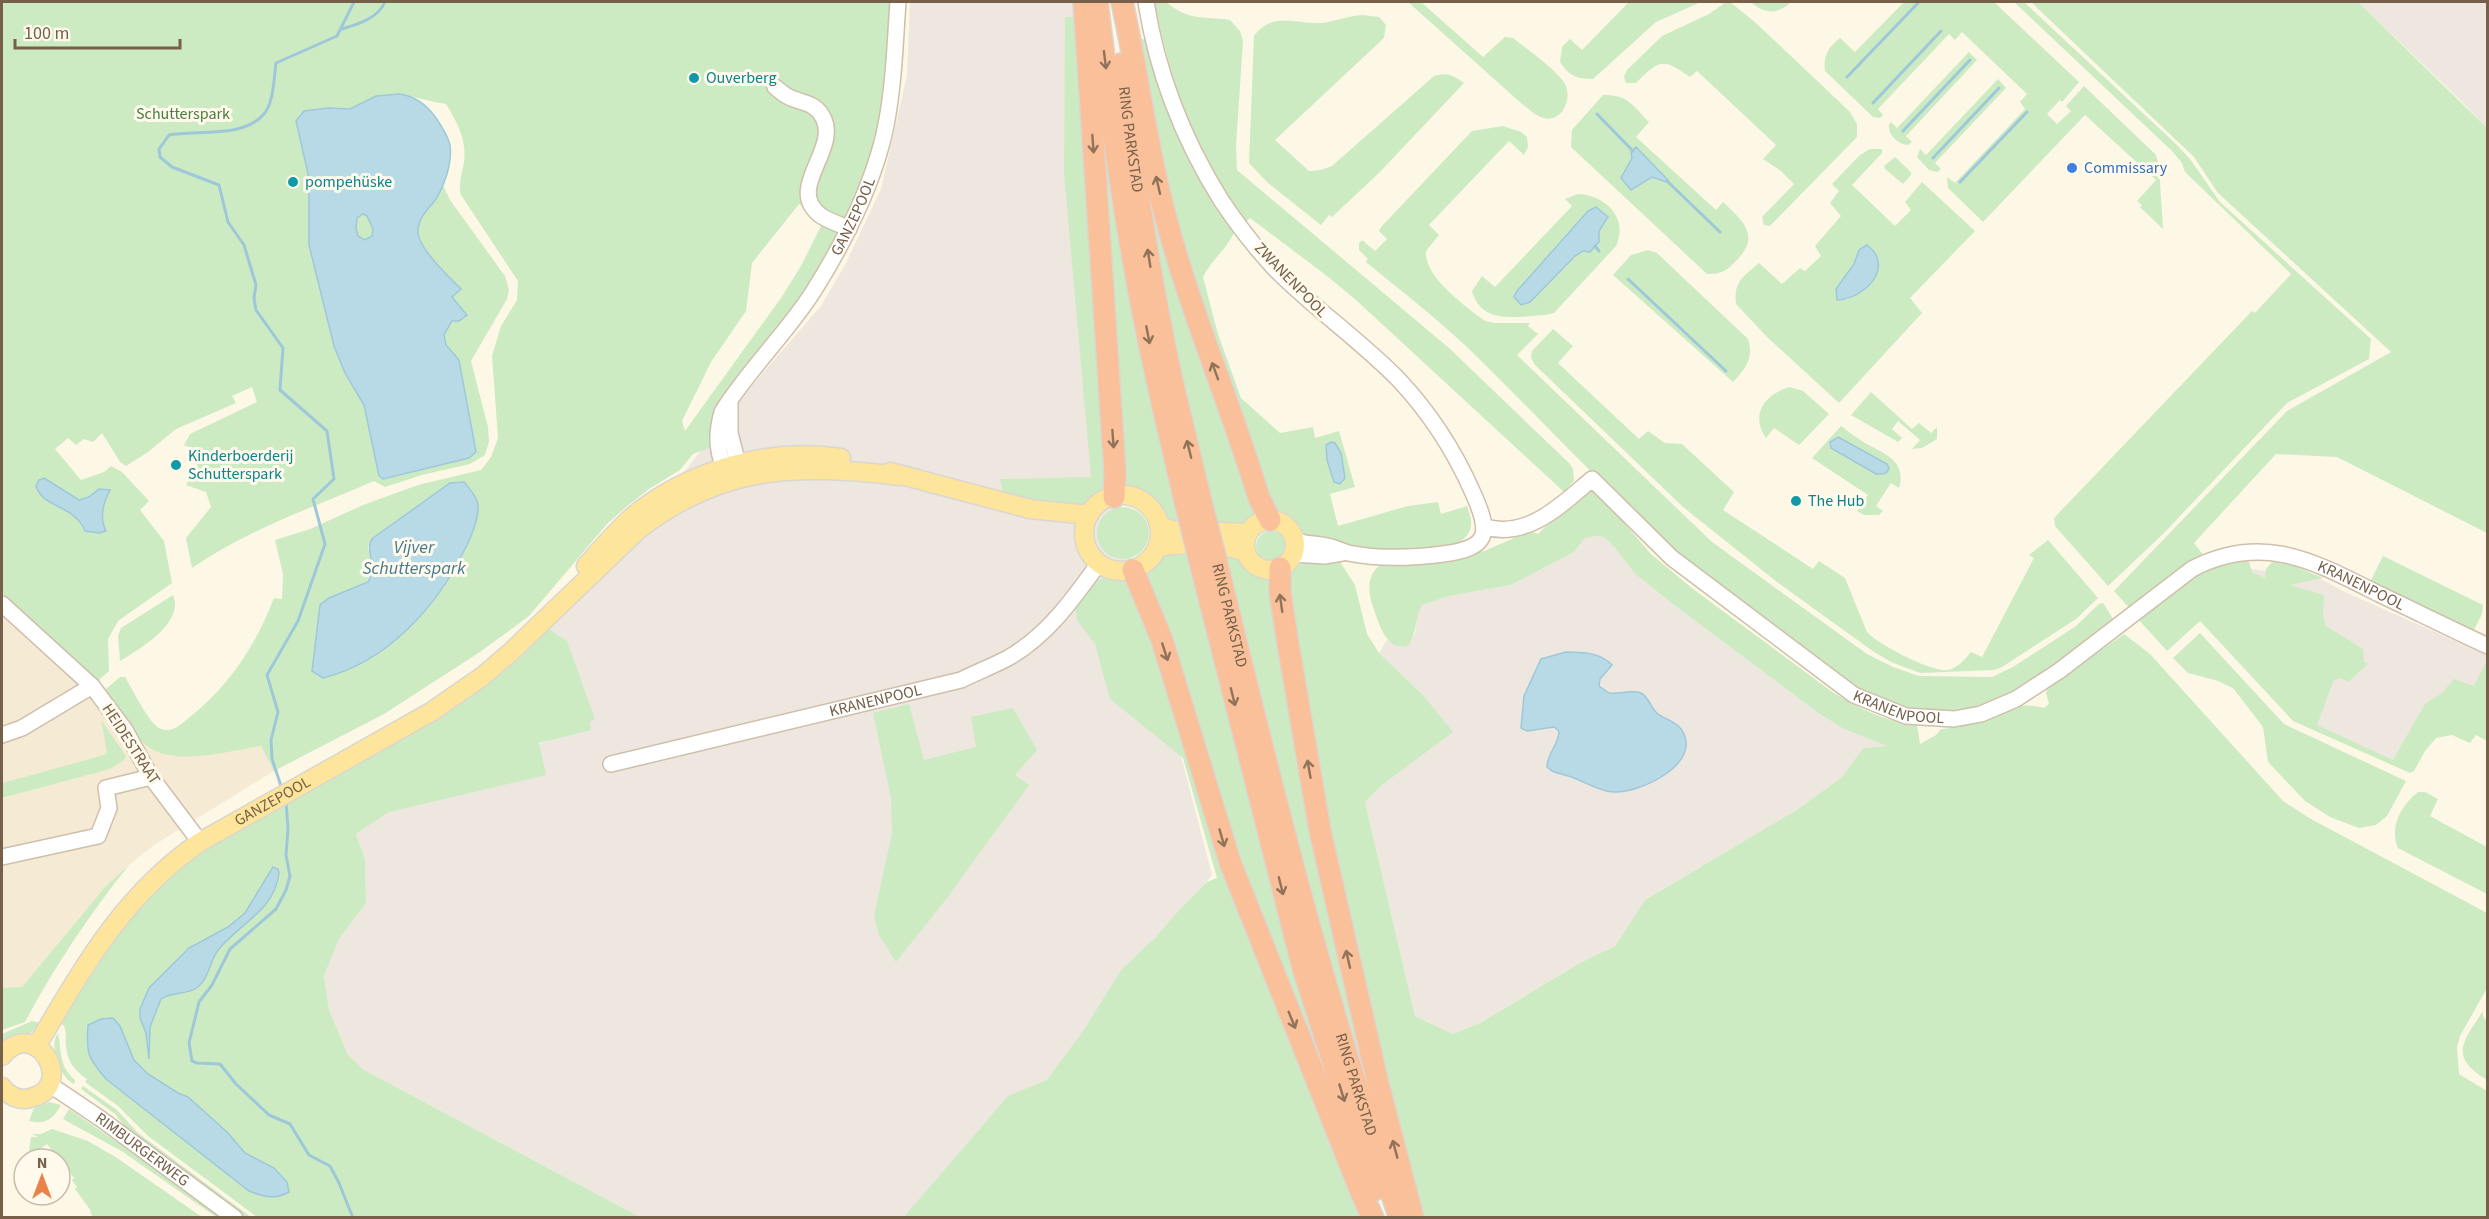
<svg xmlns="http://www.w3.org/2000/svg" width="2489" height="1219" viewBox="0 0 2489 1219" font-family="'Source Sans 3',sans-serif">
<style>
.residential{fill:#f5ead3}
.industrial{fill:#ede7df}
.green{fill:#cdebc3;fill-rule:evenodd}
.water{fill:#b8dae7;stroke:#9ec8d9;stroke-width:1.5;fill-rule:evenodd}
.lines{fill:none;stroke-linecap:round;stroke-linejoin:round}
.stream{stroke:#9ec8d9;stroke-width:3}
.minor-casing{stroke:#cfbfab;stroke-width:18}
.major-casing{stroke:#dbd6d0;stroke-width:21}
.highway-casing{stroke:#dbd6d0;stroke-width:24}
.minor{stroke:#fff;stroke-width:15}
.major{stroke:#fde69c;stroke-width:18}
.highway{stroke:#f9c09a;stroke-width:21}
.highway-bridge-casing{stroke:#dbd6d0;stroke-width:24;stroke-linecap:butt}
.highway-bridge{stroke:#f9c09a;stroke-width:21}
.oneway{stroke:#907359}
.culture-dot{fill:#0f9aa8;stroke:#fffaec;stroke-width:2}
.shop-dot{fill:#3f7fe0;stroke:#fffaec;stroke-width:2}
.labels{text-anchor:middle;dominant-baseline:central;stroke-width:6;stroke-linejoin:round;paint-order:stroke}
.culture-label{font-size:16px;fill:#0d838f;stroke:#fffaec;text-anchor:start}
.park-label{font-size:16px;fill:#4a7d41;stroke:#fffaec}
.street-label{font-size:16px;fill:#766049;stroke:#fffaec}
.shop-label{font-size:16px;fill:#366cbe;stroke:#fffaec;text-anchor:start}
.water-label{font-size:18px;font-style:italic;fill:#457a92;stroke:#fffaec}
</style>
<rect width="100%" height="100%" fill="#fdf7e5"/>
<!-- residential -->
<path class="residential" d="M2 593 98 681 139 737 171 756 261 746 274 771 154 845 129 865 105 887 22 987 2 1027V798L118 765 101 722 107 746V752L104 755 2 783Z"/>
<!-- industrial -->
<path class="industrial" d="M910 2H1074L1088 398 1212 875 1045 1085 912 1217H640L364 1070 348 1055 329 1010 324 976 339 939 366 903 365 859 356 834 389 812 595 719 546 627 630 544 739 400 821 306 845 265 881 189 907 75Z
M2358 2H2487V128L2454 94Z
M1594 536 1604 537 1615 548 1635 574 1678 608 1817 712 1842 728 1889 746 1863 748 1842 777 1798 809 1645 900 1615 946 1580 963 1480 1023 1453 1034 1415 1016 1365 802 1382 785 1424 696 1379 653 1387 640 1401 647 1415 634 1418 613 1422 605 1449 596 1511 585 1574 552 1584 539Z
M2242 568 2317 577 2345 592 2487 655V668L2475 691 2400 766 2295 719Z"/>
<!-- green -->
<path class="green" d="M2 2H894C889 44 887 86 878 128 864 189 835 244 802 297 780 331 746 357 726 393 718 408 717 430 714 446L693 454 680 470 649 489 626 507 607 524 529 616 480 652 384 714 274 771 261 746C230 751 174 767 147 746 135 737 113 703 106 689L120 677H125C132 688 150 726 161 729 173 733 181 724 190 717 229 686 256 645 274 598L282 599 283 574 275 540 310 529 363 505 418 485 481 470 491 457 498 438 492 356 501 326 517 300 518 281 461 195C458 183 462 175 464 162 467 140 457 122 446 104 423 101 401 91 377 96 366 98 359 109 347 109 331 109 316 106 301 113L296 121 309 178V245L334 346 345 373 364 405 379 478 385 479 469 458 476 452 460 363 446 345 444 335 452 321H459L452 297 460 289C446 274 410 242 420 220 426 207 437 198 443 185L450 200 505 276 509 290 507 299 471 361 488 427 489 442 485 455 470 464 422 475 385 487 374 481C314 507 247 530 192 568L186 538 211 507 206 492 186 485 198 466 195 462 198 452 184 445 190 434 257 402 252 387 232 396 236 403 176 429 148 452 126 466 120 462 102 433 93 442 84 439 76 445 68 438 55 449 81 480 104 472 111 466 122 472 149 501 140 510 164 541 172 583 118 621 108 639 109 671 98 681 2 593ZM799 204 823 222 801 266 781 298 685 431 682 421 711 362 746 311 752 263ZM464 482 467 486C470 495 475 507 476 517 476 528 469 542 464 552 437 609 385 662 323 678L312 671 320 605 329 598 368 582 373 570 368 547 373 538 445 486ZM65 490C76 499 83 504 94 493L104 501 102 523 106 531 99 533 85 531 72 513 65 509Z
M1154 2H1166C1188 21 1203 16 1230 20L1240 31 1243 41 1236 146 1237 170 1449 348 1569 463 1573 469 1574 481 1564 492 1356 300 1327 276 1250 218 1245 223C1234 207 1222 193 1213 177 1183 122 1168 62 1154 2Z
M1408 2H1421L1483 57 1505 37 1513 38C1529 51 1550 65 1563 81 1575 96 1562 126 1541 117 1535 115 1528 108 1522 104Z
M1629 2H1701L1656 22 1593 79C1577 79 1569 76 1560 62L1562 47 1570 39 1582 50Z
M1726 2H1730L1756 23 1850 112 1857 124V137L1770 226 1764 225 1762 217 1794 184 1781 171 1763 159 1776 145 1697 71 1690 77C1662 57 1659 60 1636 83H1626L1624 77 1627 70 1662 36 1709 14Z
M1751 2H1791C1778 15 1764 14 1751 2Z
M1904 2H1994L2079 82 2062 102 2060 100 2047 114 2057 124 2071 111 2066 106 2084 86 2156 155 2159 166 2163 229 2140 207 2142 205 2137 201 2156 180 2085 115 1983 222 1948 188 1947 177 1955 183 2025 109 2020 102 2027 94 1962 32 1955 40 1949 34 1878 109 1883 115 1880 118 1873 117 1825 71C1823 55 1828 48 1840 38L1855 52Z
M2014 2H2024L2177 145 2190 159 2220 202 2371 339 2369 359 2287 403 2163 534 2108 586 2055 526 2054 518 2252 311 2255 313 2291 274 2185 172 2182 163 2172 151Z
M2031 2H2358L2487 128V533L2337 457 2276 454 2194 543 2204 556 2177 570 2130 609 2114 591 2287 411 2391 352 2218 193 2194 157Z
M1363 15 1379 17 1386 25 1384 38 1275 140 1309 171 1321 170 1332 166 1434 76C1447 72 1453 75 1464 83L1379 173 1332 217 1329 215 1321 225 1268 183 1249 163 1254 36C1273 11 1294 24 1321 23 1333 22 1347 16 1363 15Z
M1065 17H1080L1112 485 1103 497 1078 509 1004 496 1000 479 1091 477 1064 173Z
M1148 39 1205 185 1234 233C1226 250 1211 260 1203 277L1218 334 1241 398 1280 433 1313 427 1315 438 1339 431 1355 487 1330 494 1338 526 1408 506 1438 502 1441 514 1467 506C1469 512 1472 519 1471 525 1467 569 1339 544 1310 539L1304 536 1291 523 1274 513 1186 273 1134 40ZM1335 443C1342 455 1346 467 1343 482L1340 484 1334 482 1327 460 1326 445Z
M1969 52 1977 60 1906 136 1912 142 1908 145C1899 145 1888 135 1889 125L1891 122 1897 128Z
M1998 79 2006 88 1935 163 1941 169 1937 172 1929 170 1917 157 1920 149 1926 155Z
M1094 87 1181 526 1164 518 1154 504 1137 493 1122 490Z
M1603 95C1629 95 1632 105 1649 122L1636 137 1716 210 1723 202C1744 222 1761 236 1736 261 1726 271 1722 274 1707 274L1571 147 1572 130Z
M1503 126 1521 132 1527 137 1528 147 1524 155 1509 141 1429 225 1439 235 1426 251C1423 276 1466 307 1485 321L1495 323H1530L1528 326 1538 334 1517 355 1712 542 1867 654 1893 667 1919 676 1992 677 2013 667 2076 626 2099 604 2103 603 2115 622C2065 659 2012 709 1947 712 1876 716 1823 664 1770 624 1739 600 1706 578 1676 552 1603 488 1537 415 1467 347 1435 317 1400 290 1366 262L1368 259 1359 250V243L1362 240 1375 251 1387 239 1379 231 1381 227 1472 131Z
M1870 149H1882V153L1852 185 1895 226 1911 210 1905 202 1922 182 1975 231 1910 298 1922 313 1839 403 1767 337 1736 304C1733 282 1744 276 1759 263L1782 284 1800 268 1805 271 1821 256 1815 246 1841 216 1830 203 1839 191 1832 184 1860 155ZM1859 250 1848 300 1836 289 1854 264Z
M1895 157 1911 172V175L1903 184 1885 169 1884 166Z
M1152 177 1261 517 1245 527 1218 531 1170 334 1147 193Z
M1578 194C1606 195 1629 219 1616 246L1554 313 1546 315C1517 316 1482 326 1472 291L1482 276 1495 287 1572 206 1565 199Z
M361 214 367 216 373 229 372 236 366 240 358 236 356 228 357 218Z
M1648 250 1657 253 1748 339C1754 358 1746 368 1733 382L1613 275 1631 255Z
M1553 329 1573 346 1558 363 1639 439 1648 431 1665 443 1682 444 1734 492 1723 510 1813 569 1819 561 1845 578 1867 632C1877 644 1933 673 1948 670 1958 668 1965 659 1971 652L1982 657 2034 558 2029 555 2048 540 2098 598 2076 619 2002 667 1994 670 1920 673 1891 662 1874 652 1777 582 1683 507 1535 365 1531 358 1532 351Z
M1790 387 1803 391 1829 414 1799 445 1774 428 1766 438C1750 415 1764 394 1790 387Z
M1871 392 1912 429 1919 423 1931 433 1937 427V439L1922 448 1912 449 1920 440 1898 421 1892 429 1902 438 1898 442 1851 415Z
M1841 426C1849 432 1857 438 1865 443 1885 454 1907 461 1899 488L1891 483 1876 506 1883 511 1879 515H1864L1857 511 1868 495 1812 458Z
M1589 491 1599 494 1651 554 1693 589 1831 691C1858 708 1885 722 1917 724L1920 744 1936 735 1941 729C1952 729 1958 725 1967 721 1994 709 2016 701 2044 708L2049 704 2046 693 2048 687 2124 634 2150 654 2283 801 2311 819 2487 913V988L2460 1036 2457 1047 2459 1074 2487 1091V1217H1416L1402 1207 1309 903 1227 566 1190 567 1366 1217 903 1218 1008 1096 1047 1080 1083 1031 1122 969 1156 937 1180 909 1207 882 1217 878 1183 758 1110 699 1095 644 1077 620 1075 605C1089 587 1104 567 1130 580L1169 549 1234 555 1254 571 1274 577 1290 571 1301 563 1322 560 1340 562 1355 585 1367 634 1379 653 1424 696 1453 732 1382 785 1365 802 1415 1016 1453 1034 1480 1023 1580 963 1615 946 1645 900 1798 809 1842 777 1863 748 1887 746 1842 728 1817 712 1678 608 1635 574 1615 548 1604 537 1594 536 1584 539 1574 552 1511 585 1449 596 1422 605C1415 618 1417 633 1408 646 1387 650 1381 629 1375 613 1369 596 1364 578 1380 565L1466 556 1487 550 1530 531 1538 534 1558 514Z
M1097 533a26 26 0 1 1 52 0a26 26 0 1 1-52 0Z
M1256 546a15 15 0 1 1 30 0a15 15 0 1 1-30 0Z
M2383 556 2483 605 2482 614 2472 634 2370 582Z
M2239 559 2249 562 2252 572 2265 578 2266 569 2272 562 2295 566 2323 578 2290 585 2324 595 2323 615 2326 626 2363 649 2364 662 2368 664 2348 682 2341 678 2334 680 2317 725 2393 760 2425 704 2442 693 2454 679 2474 686 2487 660V741L2476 735 2470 743 2452 735 2436 738 2425 751 2414 771 2410 773 2293 721 2200 621 2167 651 2139 620 2166 595 2211 566Z
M173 595C185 623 139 649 120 661L118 636 121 628Z
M546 627 567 641 595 719 590 722 591 730 539 743 546 775 389 812 356 834 365 859 366 903 339 939 324 976 329 1010 348 1055 364 1070 640 1217H257L148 1136 118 1106 85 1082 87 1079C75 1071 67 1061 66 1046 65 1038 67 1034 64 1026L61 1024 102 955 159 882 197 854Z
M2200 633 2284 724 2406 781 2387 816 2376 825 2359 828 2330 817 2305 801 2268 762 2263 727 2233 688 2218 681 2188 673 2173 658Z
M909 704 924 760 976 747 971 717 1013 708 1037 750 1015 775 1029 785 944 902 896 962 879 935 874 916 892 833 891 798 873 713Z
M101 720 126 756 123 761 110 769 2 798V783L104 755 107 752Z
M2418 792H2425L2438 799 2430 816 2487 847V894L2398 848C2389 828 2401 805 2418 792Z
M129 865C90 914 54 967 25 1022L2 1030V988L22 987 105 887Z
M2483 1011V1016L2487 1022V1080C2448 1056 2463 1042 2483 1011Z
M32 1021 40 1023 31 1033 2 1042V1034Z
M58 1033C62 1051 58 1065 75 1080L74 1084C60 1077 48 1046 58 1033Z
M83 1086 117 1110 138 1133 251 1217H244L130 1133 115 1114 81 1089Z
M49 1102 61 1105C53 1119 46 1125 29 1121L34 1108Z
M69 1109 225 1217H216L123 1152 63 1119Z
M52 1129 88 1141 117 1158 202 1217H93L90 1212 91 1211 75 1189 77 1187 72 1180 74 1178 47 1144 31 1156 33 1159H28L31 1137H38L32 1134H41Z"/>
<!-- water -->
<path class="water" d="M399 94C415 96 427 105 436 118 451 140 454 148 447 174 444 183 441 191 436 199 429 209 418 217 418 231 417 247 449 277 461 289L452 297 467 315 459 321H452L444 335 446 345 459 360 476 452 469 458 383 479 379 476 364 405 345 373 334 346 309 245V178L296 121 304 111 328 108 350 109 376 96ZM363 214 367 216 373 229 372 236 365 240 358 236 356 228 357 218Z
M1636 147 1668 180 1666 182 1652 177 1631 190 1621 178 1632 158 1631 152Z
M1596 207 1608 217 1599 231V242L1590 252 1583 251 1575 256 1530 302 1521 305 1514 297 1517 291 1588 211Z
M1867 245C1896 267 1864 299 1837 300L1836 289 1854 264 1859 250Z
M1838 437 1887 464 1889 468C1887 475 1883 474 1876 474L1831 448 1830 442Z
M1331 442 1335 443 1341 453 1345 478 1340 484 1334 482 1327 460 1326 445Z
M44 478 79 500 89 497 99 489 110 490C103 503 99 517 106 531L99 533 85 531C74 504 43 509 36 486L39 480Z
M464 482C469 488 477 496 478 505 479 518 471 538 465 549 437 607 387 662 323 678L312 671 320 605 329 598 368 582C379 564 363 550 373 538L450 483Z
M1566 652C1582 652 1600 652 1612 665L1600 679 1599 686 1609 693C1619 695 1631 689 1641 693 1649 697 1651 709 1658 714 1665 719 1676 722 1681 729 1705 763 1639 794 1613 792 1599 791 1587 783 1574 778 1567 775 1559 774 1552 771L1547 767C1547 753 1559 745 1559 731L1554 727 1527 731 1521 728 1524 696 1541 659Z
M273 867 278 869 279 873C275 910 240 923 219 949 210 959 210 976 199 986 190 995 173 991 161 999L150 1027 149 1059 146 1033 140 1018V1009L149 988 189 948 228 927 245 913Z
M113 1018 120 1026 134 1060 148 1074 178 1093 188 1097 228 1133 245 1153 274 1168 287 1182 289 1192C275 1200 264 1197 249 1191L106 1079C88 1058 86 1054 88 1025L101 1019Z"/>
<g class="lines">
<!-- stream -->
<path class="stream" d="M342 29C359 24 378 18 385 2
M1847 77 1919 2
M1873 103 1941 31
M1597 114 1633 151
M1903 131 1970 60
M1933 158 1999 88
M1667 181 1720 232
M1960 182 2027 112
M1595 246 1599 251
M1628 279 1726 371
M282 789 272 759 271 740 278 712 267 675 298 621 325 544 313 499 334 479 327 431 280 390 283 348 256 310 254 298 256 285 244 245 228 222 219 185 172 167 160 157 159 149 169 135C197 130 244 138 264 114 274 102 274 77 276 63L337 36 354 2
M286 801 288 829 286 855 290 876 286 890 276 909 230 949 212 985 199 1002 189 1043 192 1061 197 1063 220 1064 236 1084 269 1115 290 1124 309 1155 330 1166 339 1183 353 1218"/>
<defs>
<g id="minor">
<path d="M1146 2C1157 72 1183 139 1221 200 1237 224 1257 250 1277 271 1316 310 1361 341 1399 380 1430 413 1455 452 1473 493 1491 533 1490 548 1443 554 1413 558 1378 559 1348 553 1341 551 1334 547 1326 546 1316 543 1305 545 1295 540"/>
<path d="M775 87C779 90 784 95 789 97 801 103 813 102 821 114 844 147 784 187 820 215 828 221 840 224 849 229"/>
<path d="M730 404V433L738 464 736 475"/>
<path id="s1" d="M731 475C715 459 716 433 722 412 748 370 786 334 813 292 844 243 875 181 886 125 894 84 895 43 898 2"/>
<path id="s2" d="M1485 527C1528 539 1561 505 1592 479L1672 558 1830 677 1854 695 1906 716 1954 719 1981 714 2016 699 2059 671 2192 569C2263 532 2315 562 2379 594 2415 611 2451 629 2488 646"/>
<path d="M1294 554 1324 556 1342 553"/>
<path d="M2 604 92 686 125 730 151 777 200 842"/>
<path d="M2 735 22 728 92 686"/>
<path id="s3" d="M611 764 961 680C977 672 993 666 1008 658 1047 636 1074 598 1099 563"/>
<path d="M2 857 98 836 109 808 106 788 151 777"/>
<path id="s4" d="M49 1084 101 1119 235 1218"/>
</g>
<g id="major">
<path d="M890 472 1030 509 1089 515"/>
<circle cx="1122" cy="533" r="38"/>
<circle cx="1270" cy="545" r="25"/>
<path d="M1159 525 1171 530 1248 533"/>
<path d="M1157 548C1174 542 1230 544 1246 553"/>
<path d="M586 566C601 549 616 531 633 516 689 470 770 447 841 458"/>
<path id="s5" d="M36 1047C83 968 123 895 200 842L431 712 483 676 512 651 638 530C722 464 799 464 900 476"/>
<path d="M2 1056C36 1014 78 1088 30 1098 19 1101 9 1096 2 1087"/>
</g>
<g id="highway">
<path d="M1084 2 1115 473 1114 497"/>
<path d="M1097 2C1108 89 1118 177 1134 264 1148 345 1167 425 1186 505"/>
<path d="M1122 2C1137 69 1145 137 1162 203 1187 304 1229 399 1259 498L1270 520"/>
<path id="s6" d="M1121 64C1133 169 1149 274 1171 376 1181 420 1192 463 1202 506"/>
<path d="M1199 558 1303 968 1374 1190"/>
<path id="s7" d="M1216 560C1270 781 1324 1002 1400 1218"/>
<path d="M1280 568V592L1287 638 1320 831 1378 1084 1413 1218"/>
<path d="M1133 570 1162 640 1230 862 1361 1192 1373 1218"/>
</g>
</defs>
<!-- minor casing -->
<use href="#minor" class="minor-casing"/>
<!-- major casing -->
<use href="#major" class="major-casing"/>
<!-- highway casing -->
<use href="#highway" class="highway-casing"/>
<!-- minor -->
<use href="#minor" class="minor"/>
<!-- major -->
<use href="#major" class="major"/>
<!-- highway -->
<use href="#highway" class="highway"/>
<defs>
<path id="highway-bridge" d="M1186 505 1199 558
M1202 506 1216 560"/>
</defs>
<!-- highway-bridge casing -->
<use href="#highway-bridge" class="highway-bridge-casing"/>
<!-- highway-bridge -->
<use href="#highway-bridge" class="highway-bridge"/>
</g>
<!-- one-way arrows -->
<defs><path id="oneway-shaft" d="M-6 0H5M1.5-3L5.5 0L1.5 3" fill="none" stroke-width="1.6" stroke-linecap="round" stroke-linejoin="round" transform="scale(1.5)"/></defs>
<g class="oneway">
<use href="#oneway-shaft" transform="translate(1105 60) rotate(83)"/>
<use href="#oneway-shaft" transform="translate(1093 144) rotate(86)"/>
<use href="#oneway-shaft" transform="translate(1158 185) rotate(-103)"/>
<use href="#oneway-shaft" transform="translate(1149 258) rotate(-99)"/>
<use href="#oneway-shaft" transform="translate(1148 335) rotate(79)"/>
<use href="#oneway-shaft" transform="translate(1215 371) rotate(-110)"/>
<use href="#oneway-shaft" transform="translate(1113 439) rotate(86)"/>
<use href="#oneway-shaft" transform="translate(1189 449) rotate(-104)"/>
<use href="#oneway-shaft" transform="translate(1281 603) rotate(-98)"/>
<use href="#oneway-shaft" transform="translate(1165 652) rotate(72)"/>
<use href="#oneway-shaft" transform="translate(1233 697) rotate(76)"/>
<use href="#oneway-shaft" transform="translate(1309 769) rotate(-100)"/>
<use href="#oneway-shaft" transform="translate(1222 838) rotate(74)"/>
<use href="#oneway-shaft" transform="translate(1281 886) rotate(76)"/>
<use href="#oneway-shaft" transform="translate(1348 959) rotate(-103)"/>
<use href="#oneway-shaft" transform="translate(1292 1020) rotate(68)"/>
<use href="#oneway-shaft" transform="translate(1342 1093) rotate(73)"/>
<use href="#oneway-shaft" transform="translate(1395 1149) rotate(-105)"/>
</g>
<!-- markers -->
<g class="culture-dot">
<circle cx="694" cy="78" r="6"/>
<circle cx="293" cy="182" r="6"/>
<circle cx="176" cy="465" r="6"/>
<circle cx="1796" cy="501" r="6"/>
</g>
<circle class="shop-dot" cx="2072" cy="168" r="6"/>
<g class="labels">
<!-- culture labels -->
<g class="culture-label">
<text x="706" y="78">Ouverberg</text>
<text x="305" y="182">pompehüske</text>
<text x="188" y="456">Kinderboerderij<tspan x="188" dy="18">Schutterspark</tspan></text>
<text x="1808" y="501">The Hub</text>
</g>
<!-- park labels -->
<g class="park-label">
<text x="183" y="114">Schutterspark</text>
</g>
<!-- street labels -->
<g class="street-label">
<text stroke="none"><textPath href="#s6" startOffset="76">RING PARKSTAD</textPath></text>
<text stroke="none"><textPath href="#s1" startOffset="303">GANZEPOOL</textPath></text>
<text transform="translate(1291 280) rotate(46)">ZWANENPOOL</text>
<text stroke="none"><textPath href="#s2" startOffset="1030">KRANENPOOL</textPath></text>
<text stroke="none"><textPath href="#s7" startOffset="57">RING PARKSTAD</textPath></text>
<text stroke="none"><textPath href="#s3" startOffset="272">KRANENPOOL</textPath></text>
<text stroke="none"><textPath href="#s2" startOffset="510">KRANENPOOL</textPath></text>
<text transform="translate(131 744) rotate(57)">HEIDESTRAAT</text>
<text stroke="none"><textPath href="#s5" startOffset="348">GANZEPOOL</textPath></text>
<text stroke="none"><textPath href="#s7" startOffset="543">RING PARKSTAD</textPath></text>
<text stroke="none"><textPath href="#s4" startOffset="114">RIMBURGERWEG</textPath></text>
</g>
<!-- shop labels -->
<g class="shop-label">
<text x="2084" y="168">Commissary</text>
</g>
<!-- water labels -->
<g class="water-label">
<text x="414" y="547">Vijver<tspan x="414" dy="21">Schutterspark</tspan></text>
</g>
</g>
<!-- border -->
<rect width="2489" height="1219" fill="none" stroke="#766049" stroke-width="6"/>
<!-- north arrow -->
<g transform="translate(42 1177)"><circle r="28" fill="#fffaec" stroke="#c8bcab" stroke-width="1.5"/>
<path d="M0-4.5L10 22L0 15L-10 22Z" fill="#ea8247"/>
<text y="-9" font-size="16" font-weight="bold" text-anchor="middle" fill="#766049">N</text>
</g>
<!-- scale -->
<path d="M15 39v9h165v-9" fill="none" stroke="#766049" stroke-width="3"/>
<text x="24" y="39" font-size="18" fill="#766049" stroke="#fffaec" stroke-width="4.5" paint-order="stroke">100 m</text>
</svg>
